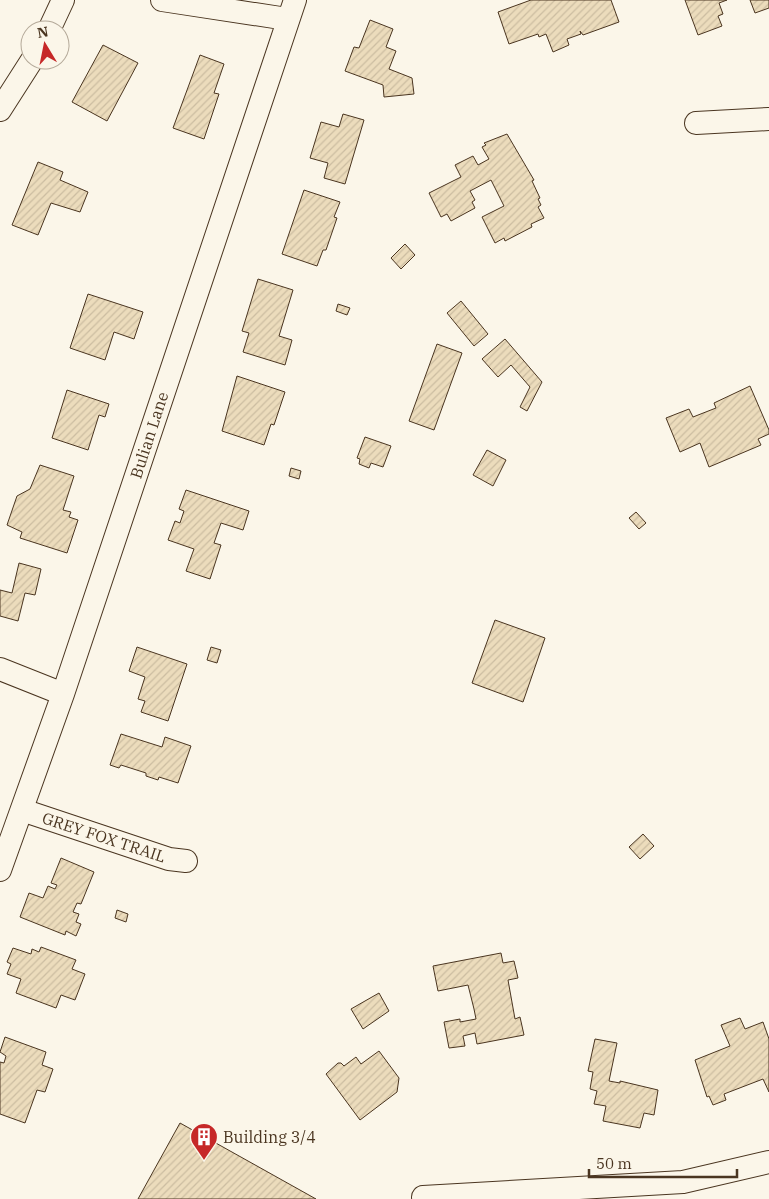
<svg xmlns="http://www.w3.org/2000/svg" width="769" height="1199" viewBox="0 0 769 1199" font-family="'IBM Plex Serif',serif">
<style>
.building{fill:url(#building-hatch);stroke:#4a3520}
.lines{fill:none;stroke-linecap:round;stroke-linejoin:round}
.minor-casing{stroke:#4a3520;stroke-width:24}
.minor{stroke:#fbf6e9;stroke-width:22}
.labels{text-anchor:middle;dominant-baseline:central;stroke-width:4;stroke-linejoin:round;paint-order:stroke}
.street-label{font-size:16px;fill:#4a3520;stroke:#fbf6e9}
.poi-label{font-size:16px;fill:#4a3520;stroke:#fbf6e9;text-anchor:start}
</style>
<defs>
<pattern id="building-hatch" width="6" height="6" patternUnits="userSpaceOnUse" patternTransform="scale(1.25)"><rect width="6" height="6" fill="#ecdcbc"/><path d="M-1 1l2-2M0 6l6-6M5 7l2-2" fill="none" stroke="#ccbda1"/></pattern>
</defs>
<rect width="100%" height="100%" fill="#fbf6e9"/>
<!-- building -->
<path class="building" d="M531 0H611L619 22 583 35 580 31 581 34 567 39 569 45 553 52 546 34 539 37 538 34 509 44 498 12Z
M685 0H727L719 3 723 14 718 16 722 26 698 35Z
M750 0H769V8L755 13Z
M370 20 393 29 386 47 396 51 389 69 412 78 414 94 384 97 383 85 345 71 354 47 359 48Z
M103 45 138 63 107 121 72 102Z
M200 55 224 64 214 93 219 94 204 139 173 128Z
M343 114 364 120 345 184 324 178 328 163 310 158 321 122 339 127Z
M507 134 534 180 532 181 540 198 538 199 541 205 538 207 544 218 531 224 532 227 505 241 504 238 495 243 482 217 504 206 491 180 470 191 475 200 472 202 475 208 451 221 447 214 441 217 429 193 461 177 455 165 473 156 478 165 489 159 482 147 486 145 484 143Z
M38 162 63 172 60 180 88 192 80 212 51 203 38 235 12 225Z
M304 190 340 202 334 217 337 218 326 250H323L317 266 282 254Z
M405 244 415 255 401 269 391 258Z
M258 279 293 290 279 336 292 340 285 365 243 352 249 333 242 331Z
M88 294 143 312 134 339 114 332 105 360 70 348Z
M461 301 488 334 474 346 447 313Z
M338 304 350 308 347 315 336 311Z
M505 339 542 382 527 411 520 407 530 387 511 365 498 377 482 359Z
M437 344 462 353 434 430 409 421Z
M237 376 285 392 274 425 271 424 264 445 222 431Z
M750 386 769 430V434L758 439 761 445 709 467 700 443 680 452 666 418 689 409 693 417 716 408 714 403Z
M67 390 109 404 105 417 99 415 88 450 52 438Z
M365 437 391 446 383 467 371 463 369 468 359 464 360 459 357 458Z
M487 450 506 460 493 486 473 475Z
M40 465 74 476 63 510 71 512 69 517 78 520 67 553 20 538 22 532 7 525 17 496 30 489Z
M291 468 301 471 299 479 289 476Z
M186 490 249 511 243 530 221 523 214 543 221 545 210 579 186 571 194 549 168 540 175 521 180 523 184 511 179 509Z
M636 512 646 523 639 529 629 518Z
M19 563 41 569 35 595 25 593 18 621 0 616V590L12 593Z
M495 620 545 638 523 702 472 683Z
M137 647 187 664 168 721 141 712 145 701 138 699 145 677 129 671Z
M211 647 221 650 217 663 207 660Z
M121 734 162 747 165 737 191 746 178 783 159 777 158 780 146 776V773L121 765 119 768 110 765Z
M643 834 654 846 640 859 629 847Z
M61 858 94 872 81 904 77 903 73 912 79 914 76 922 81 924 76 936 66 931 65 935 20 917 29 893 43 898 48 886 55 889 57 885 51 883Z
M117 910 128 914 126 922 115 918Z
M41 947 76 960 72 969 85 974 75 1000 61 995 56 1008 16 993 21 979 7 974 11 964 7 962 13 948 31 954 32 949 39 952Z
M501 953 503 963 514 961 518 978 508 980 515 1019 520 1017 524 1035 477 1044 475 1033 463 1036 465 1046 449 1048 444 1022 460 1019V1022L476 1019 474 1009 468 985 438 991 433 966Z
M379 993 389 1011 363 1029 351 1009Z
M740 1018 745 1029 763 1022 769 1039V1092L763 1079 724 1094 726 1100 713 1105 709 1096 707 1097 695 1060 730 1046 721 1025Z
M5 1037 46 1052 42 1065 53 1069 45 1092 37 1090 25 1123 0 1114V1062L4 1063 6 1056 0 1052Z
M595 1039 617 1043 609 1081 620 1083V1081L658 1090 654 1115 644 1113 640 1128 603 1121 606 1106 594 1104 597 1091 590 1089 593 1072 588 1071Z
M379 1051 399 1078 397 1092 360 1120 326 1074 338 1063H341L344 1066 356 1057 361 1064Z
M180 1123 316 1199H138Z"/>
<g class="lines">
<defs>
<path id="minor" d="M162 0 287 19
M49 30 63 0
M0 110 32 60
M696 123 769 119
M0 669 63 694
M22 810 169 859 186 861
M0 870 63 694 295 0
M423 1197 683 1182 769 1162"/>
</defs>
<!-- minor casing -->
<use href="#minor" class="minor-casing"/>
<!-- minor -->
<use href="#minor" class="minor"/>
</g>
<!-- icons -->
<defs>
<symbol id="building-pin" viewBox="-11 -11 22 30"><path d="M0 17L-7.5 6A9.5 9.5 0 1 1 7.5 6Z" fill="#c62828" stroke="#fbf6e9"/><path d="M-4-6H4V6H1V3H-1V6H-4ZM-2.5-4.3h1.7v1.8h-1.7ZM.8-4.3h1.7v1.8H.8ZM-2.5-1h1.7V.8h-1.7ZM.8-1h1.7V.8H.8Z" fill="#fff"/></symbol>
</defs>
<g fill-rule="evenodd">
<use href="#building-pin" x="188" y="1121" width="32" height="43"/>
</g>
<g class="labels">
<!-- street labels -->
<g class="street-label">
<text transform="translate(149 435) rotate(-72)">Bulian Lane</text>
<text transform="translate(104 837) rotate(18)">GREY FOX TRAIL</text>
</g>
<!-- poi labels -->
<g class="poi-label">
<text x="223" y="1137">Building 3/4</text>
</g>
</g>
<!-- north arrow -->
<g transform="translate(45 45) rotate(350)"><circle r="24" fill="#fbf6e9" stroke="#b4a999"/>
<path d="M0-4L9 19L0 12L-9 19Z" fill="#c62828"/>
<text y="-8" font-size="14" font-weight="bold" text-anchor="middle" fill="#4a3520">N</text>
</g>
<!-- scale -->
<path d="M589 1169v8h148v-8" fill="none" stroke="#4a3520" stroke-width="2.5"/>
<text x="596" y="1169" font-size="15" fill="#4a3520" stroke="#fbf6e9" stroke-width="4" paint-order="stroke">50 m</text>
</svg>
